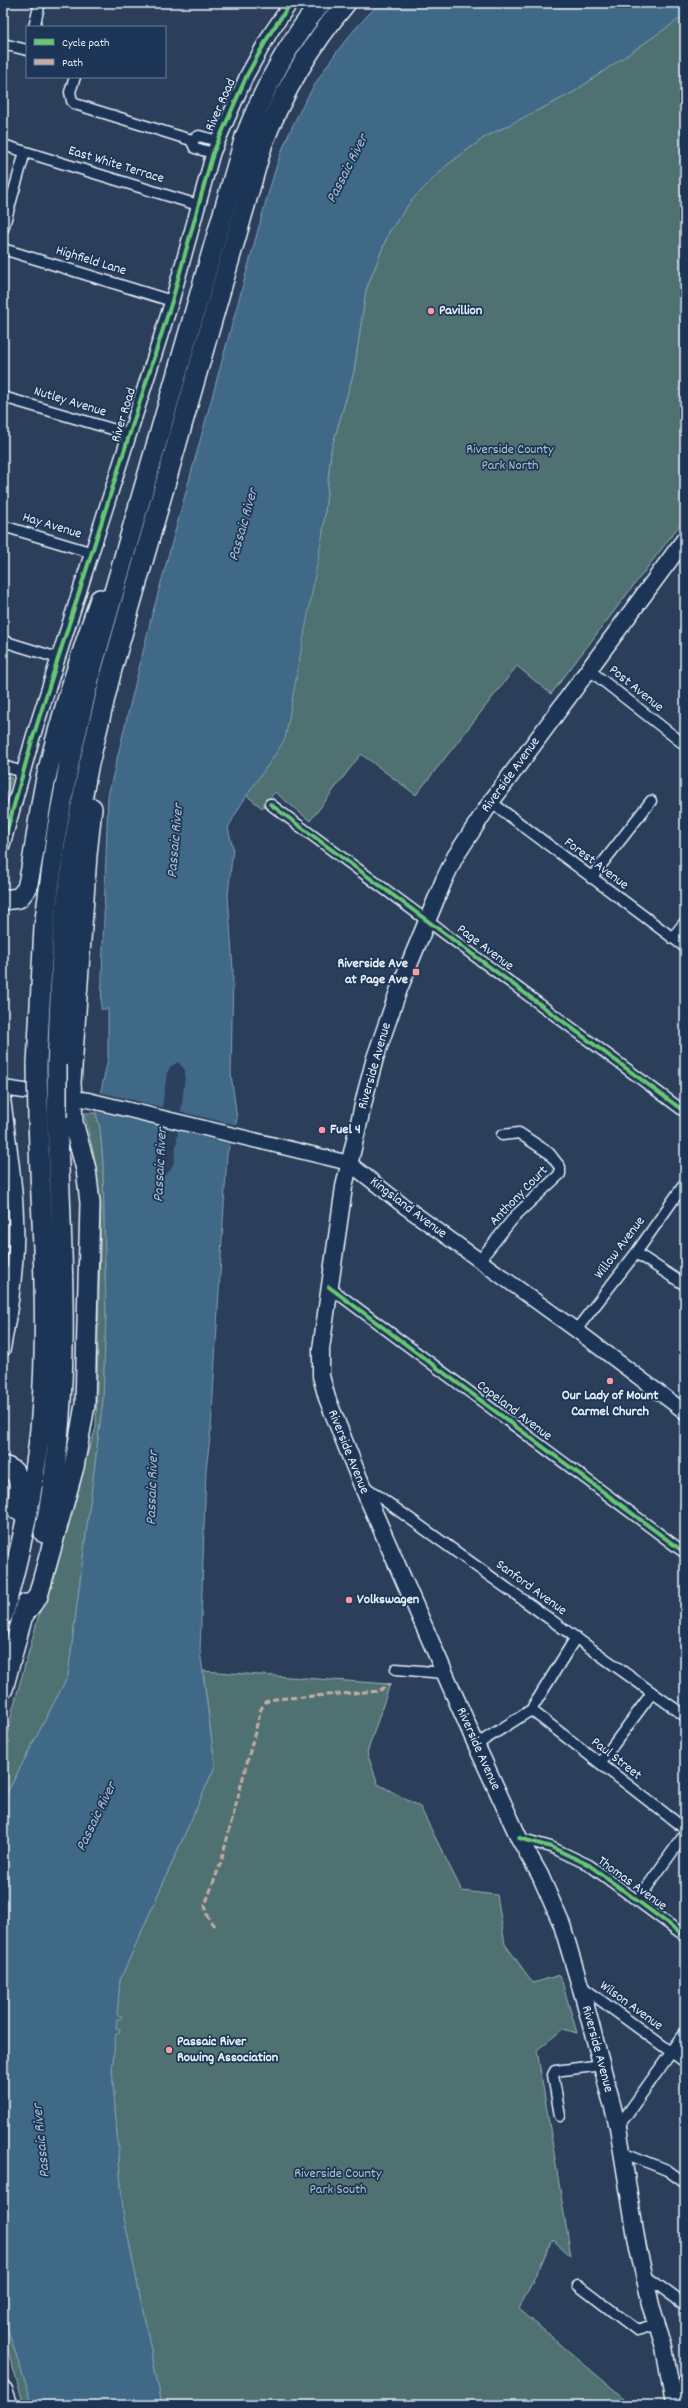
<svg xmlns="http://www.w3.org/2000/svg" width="688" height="2408" viewBox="0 0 688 2408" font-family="Dekko,sans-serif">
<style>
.green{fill:#507171;stroke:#9cb1b4}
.water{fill:#406887;stroke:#839fb4}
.pier{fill:#2b3f5b}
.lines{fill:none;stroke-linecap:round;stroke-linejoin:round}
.minor-casing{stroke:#e8f1f8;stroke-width:13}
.tertiary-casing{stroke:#e8f1f8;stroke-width:16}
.secondary-casing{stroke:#e8f1f8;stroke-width:17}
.primary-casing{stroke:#e8f1f8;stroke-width:19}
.motorway-casing{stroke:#e8f1f8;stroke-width:22}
.minor{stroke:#1d3557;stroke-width:10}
.tertiary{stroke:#1d3557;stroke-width:13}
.secondary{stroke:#1d3557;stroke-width:14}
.primary{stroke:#1d3557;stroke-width:16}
.motorway{stroke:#1d3557;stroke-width:19}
.motorway-bridge-casing{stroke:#e8f1f8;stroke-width:22;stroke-linecap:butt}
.motorway-bridge{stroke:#1d3557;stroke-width:19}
.quiet{stroke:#c7aca2;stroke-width:3;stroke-dasharray:6 3;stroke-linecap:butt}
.cycleway-casing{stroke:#1d3557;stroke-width:6}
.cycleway{stroke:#67ca6e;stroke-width:4}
.poi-dot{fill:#ff9aa2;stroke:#1d3557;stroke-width:1.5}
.labels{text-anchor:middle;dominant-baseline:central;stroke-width:3.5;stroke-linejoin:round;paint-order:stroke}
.street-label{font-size:14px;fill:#e8f1f8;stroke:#1d3557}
.poi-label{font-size:14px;font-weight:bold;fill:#e8f1f8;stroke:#1d3557;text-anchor:start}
.park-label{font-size:14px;fill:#b3c4c9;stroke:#1d3557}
.water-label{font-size:15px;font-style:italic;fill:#adc1d0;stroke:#1d3557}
</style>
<rect width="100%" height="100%" fill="#2b3f5b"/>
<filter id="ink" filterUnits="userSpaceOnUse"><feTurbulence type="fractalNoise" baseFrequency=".025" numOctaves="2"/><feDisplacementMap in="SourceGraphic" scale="8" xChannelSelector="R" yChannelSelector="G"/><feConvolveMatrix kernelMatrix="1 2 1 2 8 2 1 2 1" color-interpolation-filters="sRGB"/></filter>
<g filter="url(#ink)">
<!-- green -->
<path class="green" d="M685 15V518L551 694 517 666 416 795 361 754 310 821 275 792 262 808 246 795 253 783 323 532 331 450 354 371 366 290 389 232 411 201 447 165 485 137 572 93Z
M3 776 12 778 3 803Z
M84 1113H96L100 1128 103 1162 106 1315 103 1401 68 1676 3 1801V1751L13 1708 65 1522 96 1428 101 1205 94 1155Z
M203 1671 390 1684 367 1753 378 1784 420 1807 462 1891 497 1895 505 1944 533 1983 560 1975 577 2033 563 2029 537 2050 571 2256 553 2240 519 2309 632 2405H162L123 2213 112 2070 120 1980 215 1766Z
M3 2305 6 2324 33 2405H24L3 2334Z"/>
<!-- water -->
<path class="water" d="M380 3H685V15L572 93 485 137 447 165 411 201 389 232 366 290 354 371 331 450 323 532 285 739C267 769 244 795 228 828L233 848 228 895 233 969 231 1074 237 1119 227 1154 211 1429 206 1470 200 1650 215 1766 120 1980 117 2015 122 2016 120 2019H117L116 2028 120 2029 119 2033H116L112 2070 123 2213 162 2405H33L6 2324 3 2305V1801L68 1676 103 1401 106 1315 103 1162 100 1128 96 1113 108 1059V1009H101L108 796 151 619 266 201C272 182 277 161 285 143 307 91 339 42 380 3Z"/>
<!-- pier -->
<path class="pier" d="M178 1062 185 1070V1076L181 1112 237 1125 232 1144 178 1131 174 1162 171 1169 163 1177 155 1163 160 1126 94 1111 99 1092 162 1107 167 1073 170 1067Z"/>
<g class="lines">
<defs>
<path id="minor" d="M34 27 40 3
M3 44 27 50
M75 77 70 92 72 101 75 104 191 140 195 148 213 153
M191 140 199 136 218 141
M3 145 198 205
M3 229 25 152
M3 249 172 301
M3 397 129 434
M3 526 93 553
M3 641 58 658
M588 669 685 745
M3 766 23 772
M491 802 685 947
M270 804 685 1112
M591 878 651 801
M672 938 685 922
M636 1253 685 1285
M479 1261 516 1215 560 1174V1167L549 1153 519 1133 502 1135
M3 1272 14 1273
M329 1287 685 1553
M576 1330 636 1253 685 1183
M363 1485 685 1716
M396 1669 444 1673
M531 1710 685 1829
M476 1745 531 1710 576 1637
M600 1763 652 1693
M519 1838 551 1847 589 1865 685 1936
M637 1901 685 1834
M581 1986 685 2062
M560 2116 553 2075 555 2071 602 2065
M618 2127 685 2033
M622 2152 667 2170 685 2183
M643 2274 685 2305
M578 2285 637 2330 657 2324"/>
<path id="tertiary" d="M3 845 33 737 172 301 213 153 247 75 271 32 291 3"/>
<path id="secondary" d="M3 1088 88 1100 349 1163 404 1206 576 1330 685 1412
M3 1098C9 1147 18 1197 16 1246 15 1281 9 1315 3 1349"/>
<path id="primary" d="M674 2405 664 2347 651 2305 638 2249 618 2127 584 1999 562 1925 540 1875 519 1838 479 1751 361 1483 327 1398 321 1376V1349L344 1187 366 1092 375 1058 399 989 444 880 455 857 491 802 685 539"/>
<path id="motorway" d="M3 900 19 898 27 888C36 850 38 811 47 774 61 714 80 657 100 599
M37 1065 44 927 57 829 69 764 92 668 245 137C264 89 288 42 321 3
M57 1065 63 929 76 832 88 768 111 673 263 143C283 92 311 45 346 3
M3 1466C25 1471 19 1492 17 1510
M44 1533C73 1396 62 1256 57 1117
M3 1615C21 1550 36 1484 41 1417 49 1317 41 1217 38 1118
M23 1616 38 1596 74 1467 85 1405 90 1203 86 1169 73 1122 71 1082 87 855 92 808
M3 1689 26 1604
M3 2391 8 2405"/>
</defs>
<!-- minor casing -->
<use href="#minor" class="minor-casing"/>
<!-- tertiary casing -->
<use href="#tertiary" class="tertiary-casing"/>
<!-- secondary casing -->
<use href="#secondary" class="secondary-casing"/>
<!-- primary casing -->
<use href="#primary" class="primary-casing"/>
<!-- motorway casing -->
<use href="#motorway" class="motorway-casing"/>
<!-- minor -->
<use href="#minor" class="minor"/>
<!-- tertiary -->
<use href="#tertiary" class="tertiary"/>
<!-- secondary -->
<use href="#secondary" class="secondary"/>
<!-- primary -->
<use href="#primary" class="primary"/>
<!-- motorway -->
<use href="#motorway" class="motorway"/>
<defs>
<path id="motorway-bridge" d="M37 1065 38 1118
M57 1065V1117"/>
</defs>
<!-- motorway-bridge casing -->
<use href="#motorway-bridge" class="motorway-bridge-casing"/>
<!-- motorway-bridge -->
<use href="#motorway-bridge" class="motorway-bridge"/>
<!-- quiet -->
<path class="quiet" d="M214 1926 207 1916 205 1905 221 1862 261 1709 265 1702 275 1699 379 1691 390 1684"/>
<defs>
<path id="cycleway" d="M270 804 685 1112
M3 845 33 737 172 301 213 153 247 75 271 32 291 3
M329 1287 685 1553
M519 1838 551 1847 589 1865 685 1936"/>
</defs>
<!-- cycleway casing -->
<use href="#cycleway" class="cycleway-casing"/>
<!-- cycleway -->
<use href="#cycleway" class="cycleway"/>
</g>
</g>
<!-- markers -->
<g class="poi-dot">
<circle cx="431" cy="311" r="4"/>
<rect x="412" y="968" width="8" height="8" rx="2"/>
<circle cx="322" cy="1130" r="4"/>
<circle cx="610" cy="1381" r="4"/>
<circle cx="349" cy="1600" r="4"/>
<circle cx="169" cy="2050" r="4"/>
</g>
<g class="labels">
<!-- street labels -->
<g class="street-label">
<text transform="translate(221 105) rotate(-66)">River Road</text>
<text transform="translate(116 165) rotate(17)">East White Terrace</text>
<text transform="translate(91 261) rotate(17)">Highfield Lane</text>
<text transform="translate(70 402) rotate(17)">Nutley Avenue</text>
<text transform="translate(124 415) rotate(-73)">River Road</text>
<text transform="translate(52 526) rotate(17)">Hay Avenue</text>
<text transform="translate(636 689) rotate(39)">Post Avenue</text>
<text transform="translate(511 775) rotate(-54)">Riverside Avenue</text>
<text transform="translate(596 864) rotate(37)">Forest Avenue</text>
<text transform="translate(485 948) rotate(37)">Page Avenue</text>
<text transform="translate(375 1066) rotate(-74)">Riverside Avenue</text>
<text transform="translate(519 1196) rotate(-46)">Anthony Court</text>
<text transform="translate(408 1208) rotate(37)">Kingsland Avenue</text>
<text transform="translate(620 1248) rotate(-53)">Willow Avenue</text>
<text transform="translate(514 1411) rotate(37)">Copeland Avenue</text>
<text transform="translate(348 1452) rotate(68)">Riverside Avenue</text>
<text transform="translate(531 1588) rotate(36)">Sanford Avenue</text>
<text transform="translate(478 1749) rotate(66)">Riverside Avenue</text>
<text transform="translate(616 1759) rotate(38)">Paul Street</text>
<text transform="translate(632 1884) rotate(36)">Thomas Avenue</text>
<text transform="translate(631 2006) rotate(36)">Wilson Avenue</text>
<text transform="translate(597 2049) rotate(75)">Riverside Avenue</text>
</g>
<!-- poi labels -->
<g class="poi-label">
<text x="439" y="311">Pavillion</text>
<text x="408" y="964" text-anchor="end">Riverside Ave<tspan x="408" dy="16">at Page Ave</tspan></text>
<text x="330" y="1130">Fuel 4</text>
<text x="610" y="1396" text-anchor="middle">Our Lady of Mount<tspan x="610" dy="16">Carmel Church</tspan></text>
<text x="357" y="1600">Volkswagen</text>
<text x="177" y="2042">Passaic River<tspan x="177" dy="16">Rowing Association</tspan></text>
</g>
<!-- park labels -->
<g class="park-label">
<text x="510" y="450">Riverside County<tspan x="510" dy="16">Park North</tspan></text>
<text x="338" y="2174">Riverside County<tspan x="338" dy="16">Park South</tspan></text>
</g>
<!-- water labels -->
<g class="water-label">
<text transform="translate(348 169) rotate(-63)">Passaic River</text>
<text transform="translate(244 525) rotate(-74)">Passaic River</text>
<text transform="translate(176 841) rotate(-85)">Passaic River</text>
<text transform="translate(161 1165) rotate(-87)">Passaic River</text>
<text transform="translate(153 1488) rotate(-88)">Passaic River</text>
<text transform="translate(97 1817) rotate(-64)">Passaic River</text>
<text transform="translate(42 2141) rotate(-96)">Passaic River</text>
</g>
</g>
<!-- margin -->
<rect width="688" height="2408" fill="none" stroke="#1d3557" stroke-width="16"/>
<rect x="8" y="8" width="672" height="2392" fill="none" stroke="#e8f1f8" stroke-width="1.5" filter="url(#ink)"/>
<!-- legend -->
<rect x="26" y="26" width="140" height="52" fill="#1d3557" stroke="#6e8097"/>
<rect x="34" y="39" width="20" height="6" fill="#67ca6e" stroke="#6e8097"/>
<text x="62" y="46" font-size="12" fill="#e8f1f8">Cycle path</text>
<rect x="34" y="59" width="20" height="6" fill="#c7aca2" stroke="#6e8097"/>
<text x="62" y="66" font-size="12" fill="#e8f1f8">Path</text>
</svg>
